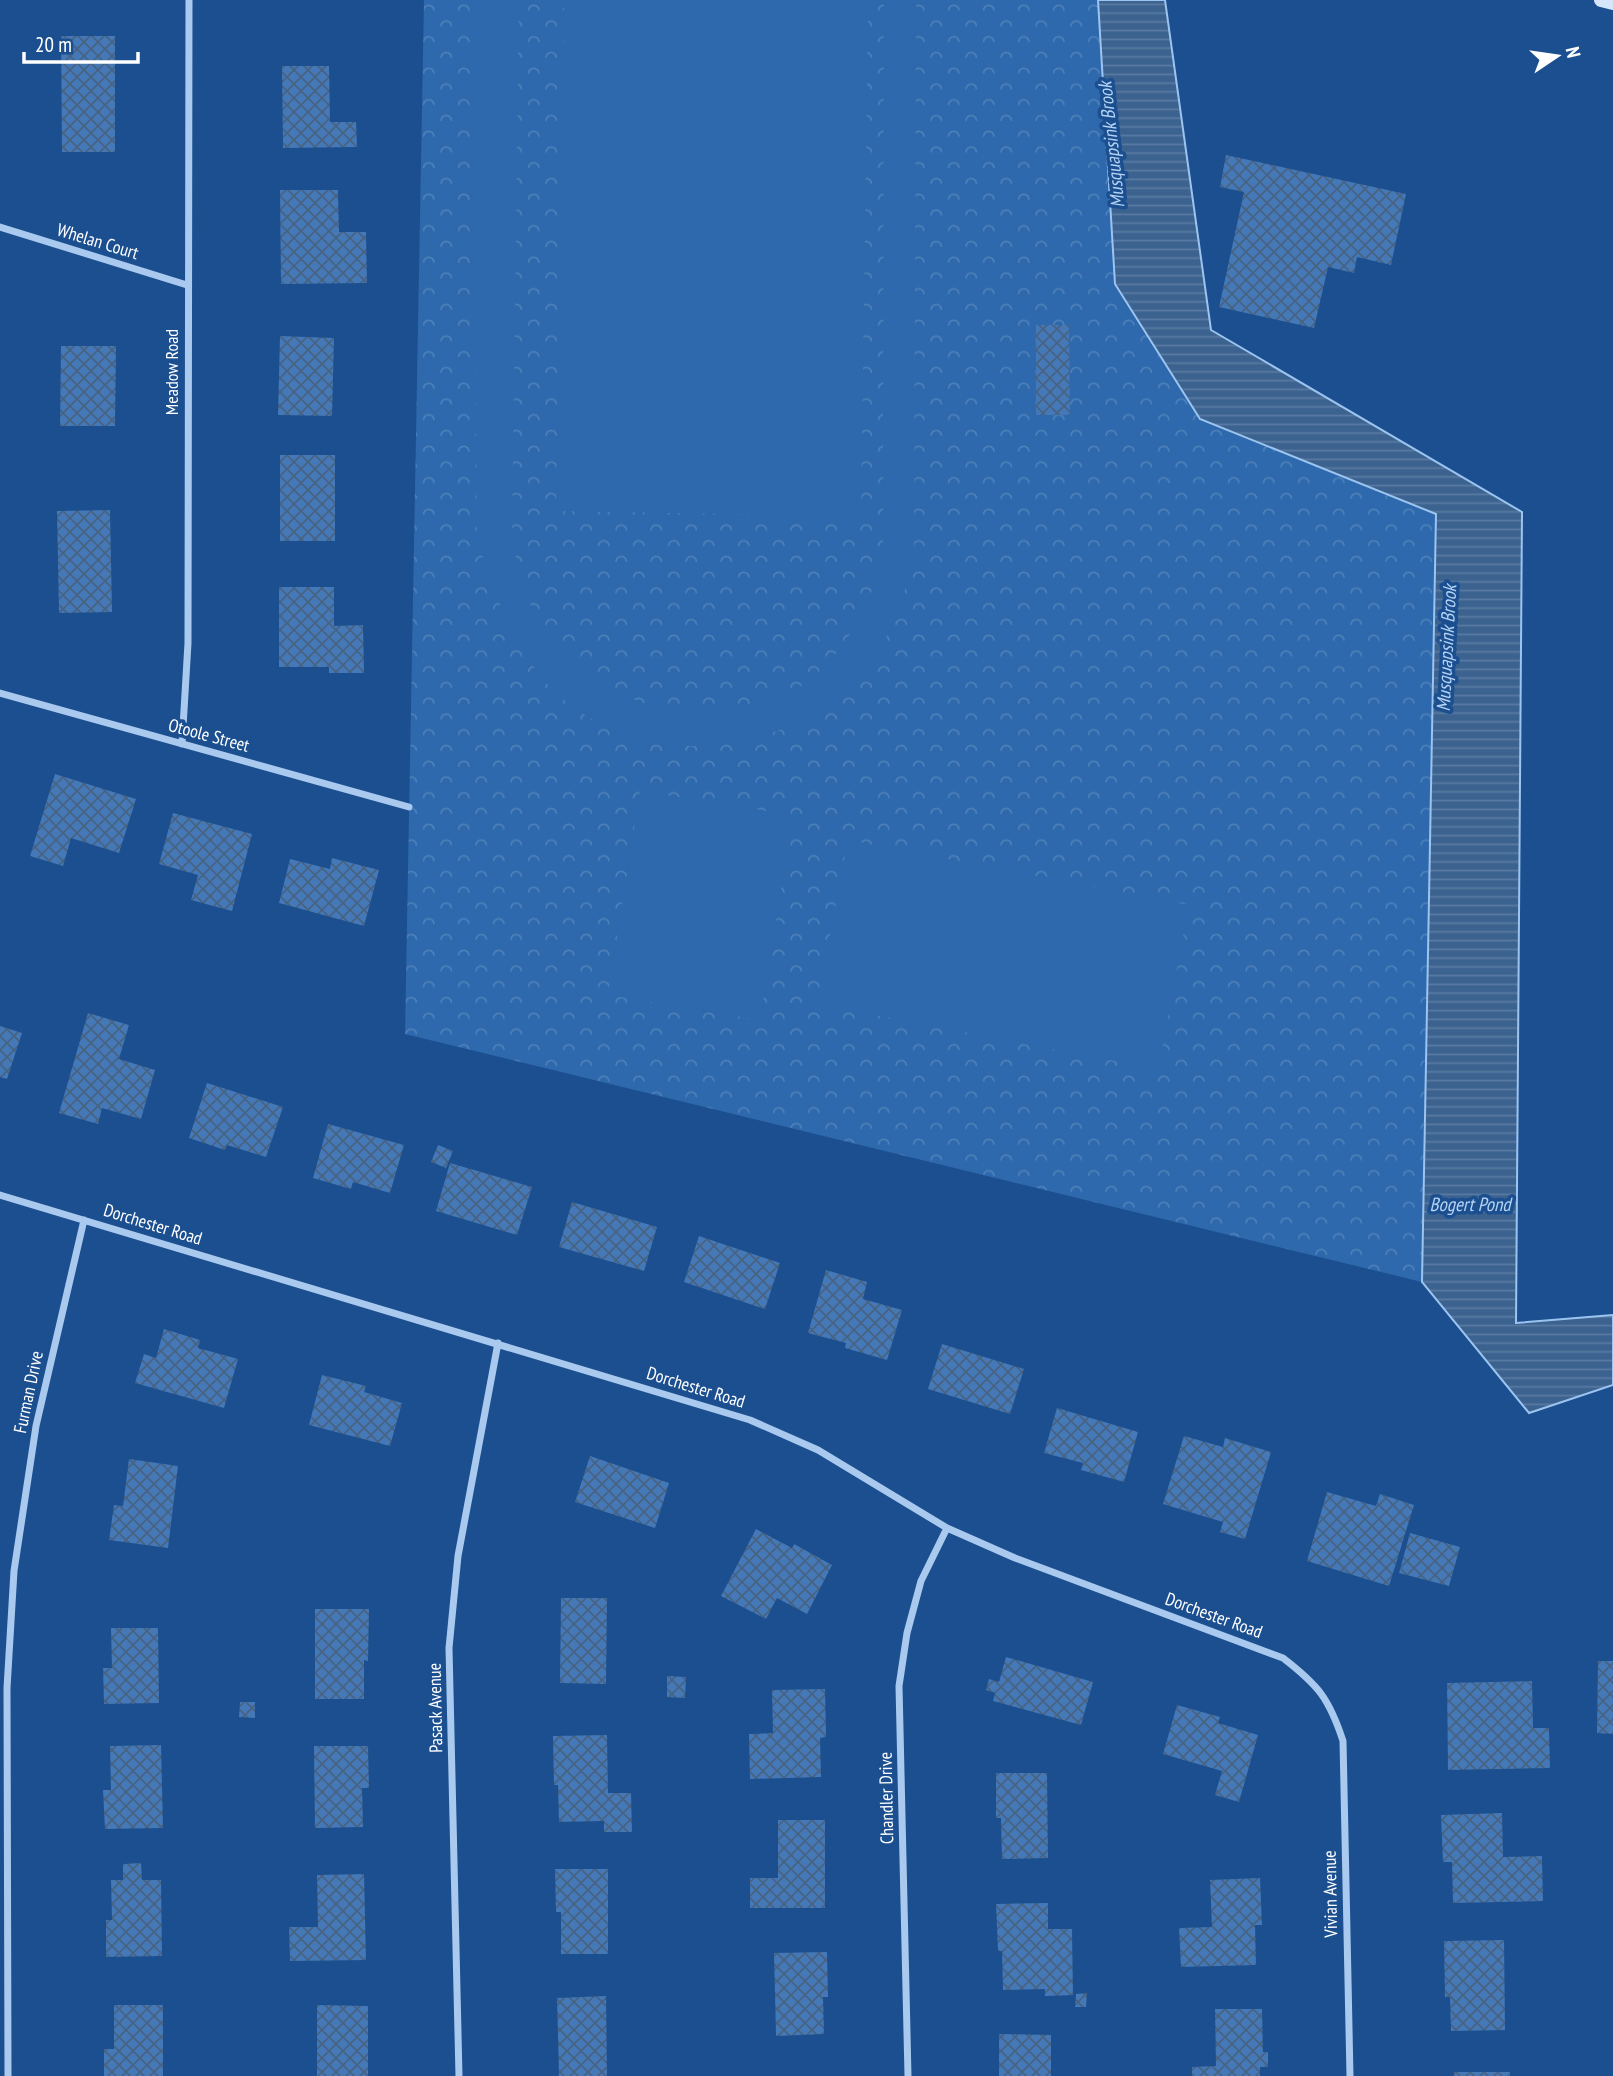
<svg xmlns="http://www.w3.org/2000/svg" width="1613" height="2076" viewBox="0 0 1613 2076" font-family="'PT Sans Narrow',sans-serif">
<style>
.park{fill:url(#park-crowns)}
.pitch{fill:#2e69ad}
.water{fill:url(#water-rules);stroke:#9cc4f0;stroke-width:2}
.building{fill:url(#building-cross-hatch)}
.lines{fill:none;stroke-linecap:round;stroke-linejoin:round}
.street{stroke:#a9c9ee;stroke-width:7}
.secondary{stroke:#d6e6fa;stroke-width:14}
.labels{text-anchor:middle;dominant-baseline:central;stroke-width:7;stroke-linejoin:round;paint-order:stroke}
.street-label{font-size:18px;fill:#fff;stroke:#1b4f8f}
.water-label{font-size:19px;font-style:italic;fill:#b5d3f5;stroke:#1b4f8f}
</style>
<defs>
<pattern id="park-crowns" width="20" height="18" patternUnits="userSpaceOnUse" patternTransform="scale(1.75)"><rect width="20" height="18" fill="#2e69ad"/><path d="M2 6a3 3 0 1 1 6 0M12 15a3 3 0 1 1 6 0" fill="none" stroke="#4d80b9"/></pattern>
<pattern id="water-rules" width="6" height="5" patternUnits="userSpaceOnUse" patternTransform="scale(1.75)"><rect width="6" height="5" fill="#3c6290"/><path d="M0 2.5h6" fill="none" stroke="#597aa1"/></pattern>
<pattern id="building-cross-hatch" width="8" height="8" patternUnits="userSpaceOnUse" patternTransform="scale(1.75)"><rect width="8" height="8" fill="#4478b7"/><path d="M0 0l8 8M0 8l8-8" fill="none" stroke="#486282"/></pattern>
</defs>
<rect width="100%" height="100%" fill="#1b4f8f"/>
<!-- park -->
<path class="park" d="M424 0H1098L1115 284 1200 419 1436 513 1422 1282 405 1034Z"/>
<!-- pitch -->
<path class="pitch" d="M472 0H519L512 537C517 564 523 595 537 618 580 691 659 723 741 707 760 703 779 699 796 689 843 661 878 597 883 544L884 0H916L914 553C906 589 896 625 875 656 866 668 856 677 846 687 841 691 836 697 831 702 823 708 812 713 804 718 723 764 615 753 549 686 538 675 530 660 522 647 501 609 487 577 477 535Z
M564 0H868L861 516 556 511Z
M640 791 793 815 760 1020 608 995Z
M848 840 1189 905 1158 1069 817 1004Z"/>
<!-- water -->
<path class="water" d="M1098 0H1165L1211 330 1522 512 1516 1323 1613 1315V1385L1529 1413 1422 1282 1436 514 1200 419 1115 284Z"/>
<!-- building -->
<path class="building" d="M61 36H115V152H62Z
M282 66H329L330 122H356L357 147 283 148Z
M1226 155 1406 194 1391 265 1357 257 1354 273 1328 267 1314 328 1219 307 1244 192 1220 187Z
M280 190H338L339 232H366L367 283 281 284Z
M1036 325H1069L1070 415H1036Z
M280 336 334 338 332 416 278 415Z
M61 346H116L115 426H60Z
M280 455H335V541H280Z
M110 510 112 612 59 613 57 511Z
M279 587H334V626L363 625 364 673H329V667H279Z
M55 774 136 799 119 853 71 838 63 866 30 856Z
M173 813 252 834 232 911 191 900 198 875 159 864Z
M332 858 379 870 364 926 279 903 290 859 330 869Z
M88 1013 129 1025 119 1059 155 1070 141 1119 102 1108 98 1124 59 1113Z
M0 1026 22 1033 7 1079 0 1077Z
M207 1083 283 1107 266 1157 227 1145 225 1150 189 1138Z
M328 1124 404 1145 390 1193 353 1182 351 1189 313 1178Z
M438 1145 453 1151 446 1168 431 1162Z
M450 1163 532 1187 517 1235 436 1211Z
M572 1202 657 1227 644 1271 559 1247Z
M699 1236 780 1263 765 1309 684 1282Z
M826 1270 867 1282 863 1299 902 1310 887 1360 845 1348 846 1343 808 1333Z
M164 1329 200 1340 198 1348 238 1359 224 1408 135 1383 144 1354 156 1358Z
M942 1344 1024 1369 1010 1414 928 1389Z
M322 1375 366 1386 364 1392 402 1403 390 1446 309 1425Z
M1057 1408 1138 1432 1124 1482 1081 1470 1083 1463 1044 1453Z
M1184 1436 1223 1447 1225 1438 1271 1452 1245 1539 1220 1532 1223 1522 1163 1504Z
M590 1456 669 1483 655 1528 575 1502Z
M129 1459 178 1466 168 1548 109 1540 114 1505 123 1506Z
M1327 1492 1376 1506 1380 1494 1414 1505 1389 1586 1307 1561Z
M756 1529 792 1548 794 1544 832 1565 807 1614 777 1598 766 1619 721 1596Z
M1410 1533 1460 1547 1449 1586 1399 1573Z
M561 1598H607L606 1684 560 1683Z
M315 1609H369L368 1661 364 1660V1699H315Z
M111 1628H158L159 1703 104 1704 103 1668H112Z
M1006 1657 1093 1682 1081 1725 993 1701 995 1693 986 1690 989 1679 999 1682Z
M1598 1661H1613V1734L1597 1733Z
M667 1676 686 1677 685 1698 667 1697Z
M1532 1681 1533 1728H1549L1550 1768 1448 1770 1447 1683Z
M825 1689 826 1737 820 1738 821 1777 750 1779 749 1734 773 1733 772 1690Z
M240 1702H255V1718L239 1717Z
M1177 1705 1220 1717 1218 1723 1258 1735 1239 1802 1215 1795 1222 1771 1163 1754Z
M607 1735 608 1793H631L632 1832H604V1821L559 1822 558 1785H554L553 1736Z
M161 1745 163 1828 105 1829 103 1790H111L110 1746Z
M314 1746H368L369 1788H362L363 1827 315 1828Z
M996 1773H1047L1048 1858 1002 1859 1001 1818H996Z
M1502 1813 1503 1857 1542 1856 1543 1901 1453 1903 1452 1862H1443L1441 1815Z
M778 1820H825V1908H750V1878H778Z
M141 1863 142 1880H161L162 1956 106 1957V1920H112L111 1880H123V1864Z
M555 1869H608V1954H561V1912H556Z
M364 1874 366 1960 290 1961 289 1927H318L317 1875Z
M1260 1878 1262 1925H1255L1256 1965 1181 1967 1179 1928 1212 1927 1210 1880Z
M1048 1903V1929H1072L1073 1995 1045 1996V1989L1003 1990 1002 1951H998L996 1904Z
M1504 1940 1505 2030 1451 2031 1450 1997H1445L1444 1941Z
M827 1952 828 1997H823L824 2034 776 2036 774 1953Z
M1087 1993 1086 2007H1075L1076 1994Z
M606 1996 607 2076H559L557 1998Z
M114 2005H163V2076H104V2049H114Z
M317 2005 368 2006V2076H317Z
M1215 2009H1262L1263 2052H1268V2067H1260V2076H1192V2067L1216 2066Z
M999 2034 1051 2035V2076H999Z
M1454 2072H1510V2076H1454Z"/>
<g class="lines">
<!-- street -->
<path class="street" d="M0 227 187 285
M0 693 409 807
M182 744 188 643 189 0
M0 1195 750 1420 818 1450 947 1528 1015 1558 1283 1658C1318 1685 1329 1698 1343 1741L1350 2076
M8 2076 7 1688 14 1571 36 1426 84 1220
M459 2076 449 1648 458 1556 498 1343
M908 2076 899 1686 907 1633 921 1581 947 1528"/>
<!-- secondary -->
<path class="secondary" d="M1601 0 1613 3"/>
</g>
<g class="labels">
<!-- street labels -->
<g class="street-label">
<text transform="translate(98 241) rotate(17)">Whelan Court</text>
<text transform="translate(171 372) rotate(-90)">Meadow Road</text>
<text transform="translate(209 735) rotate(15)">Otoole Street</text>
<text transform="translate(153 1224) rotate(17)">Dorchester Road</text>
<text transform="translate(696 1387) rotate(17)">Dorchester Road</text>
<text transform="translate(28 1392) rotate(-78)">Furman Drive</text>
<text transform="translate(1214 1615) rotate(20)">Dorchester Road</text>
<text transform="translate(435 1708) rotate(-91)">Pasack Avenue</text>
<text transform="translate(886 1798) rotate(-91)">Chandler Drive</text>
<text transform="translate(1330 1894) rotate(-91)">Vivian Avenue</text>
</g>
<!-- water labels -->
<g class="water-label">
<text transform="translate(1111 145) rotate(-96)">Musquapsink Brook</text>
<text transform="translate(1446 648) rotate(-87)">Musquapsink Brook</text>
<text x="1470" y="1204">Bogert Pond</text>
</g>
</g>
<!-- north arrow -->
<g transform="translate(1557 56) rotate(77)" stroke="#1b4f8f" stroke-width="5" paint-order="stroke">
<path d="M0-5L12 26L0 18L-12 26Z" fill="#ffffff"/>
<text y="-10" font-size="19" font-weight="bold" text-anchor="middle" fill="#ffffff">N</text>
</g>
<!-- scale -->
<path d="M24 52v10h114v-10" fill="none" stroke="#ffffff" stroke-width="3.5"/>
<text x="35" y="52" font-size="21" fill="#ffffff" stroke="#1b4f8f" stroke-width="5" paint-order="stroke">20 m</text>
</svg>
